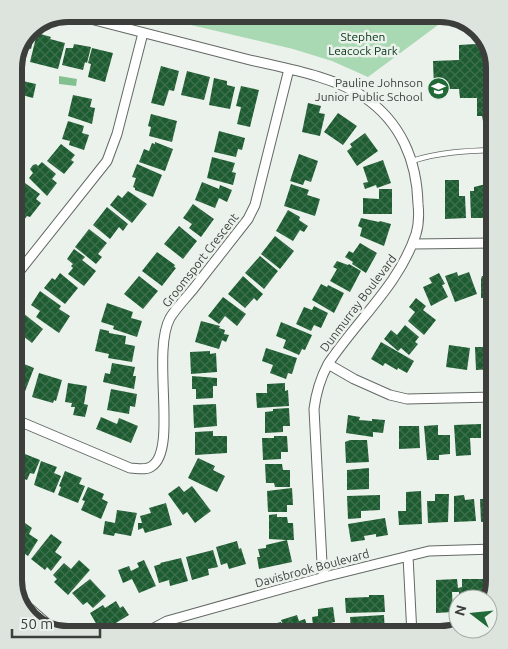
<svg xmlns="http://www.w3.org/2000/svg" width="508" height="649" viewBox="0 0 508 649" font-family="Ubuntu,sans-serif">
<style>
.green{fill:#a9d9b2}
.water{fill:#82c08f}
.building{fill:url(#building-cross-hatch)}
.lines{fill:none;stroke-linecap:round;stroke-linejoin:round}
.lane-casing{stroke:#636964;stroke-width:6}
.street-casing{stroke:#636964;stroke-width:11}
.secondary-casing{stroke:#636964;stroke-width:14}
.lane{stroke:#fff;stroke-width:4.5}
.street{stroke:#fff;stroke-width:9}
.secondary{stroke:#fff;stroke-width:12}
.labels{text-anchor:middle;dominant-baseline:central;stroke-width:5;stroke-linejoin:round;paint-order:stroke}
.park-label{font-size:12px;fill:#023314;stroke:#ebf2ec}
.poi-label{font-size:12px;fill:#3b3e3b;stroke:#ebf2ec;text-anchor:end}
.street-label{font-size:12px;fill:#3b3e3b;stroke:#ebf2ec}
.rim{fill:none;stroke:#3b3e3b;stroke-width:6}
</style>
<defs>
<pattern id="building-cross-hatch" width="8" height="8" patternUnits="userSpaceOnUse" patternTransform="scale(1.25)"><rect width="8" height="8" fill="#1d5b30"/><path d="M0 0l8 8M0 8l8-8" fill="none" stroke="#3e704e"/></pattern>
</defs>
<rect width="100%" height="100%" fill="#ebf2ec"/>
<!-- green -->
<path class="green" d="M144 14H443L446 16 438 25 368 77 332 61 293 49Z"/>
<!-- water -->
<path class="water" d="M59 76 77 79 76 86 59 84Z"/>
<!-- building -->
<path class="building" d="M30 32 35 33 31 49 28 48 25 62 17 60Z
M37 33 51 37 50 39 65 43 58 69 30 62Z
M476 33 485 38 494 69V121H483L482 116H477V98H460L459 89H434L433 61 459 60V45L476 44Z
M74 44 91 47 87 63 85 62 83 70 62 65 66 48H73Z
M92 48 113 53 105 82 88 77 91 64 88 63Z
M161 66 179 71 174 91 169 90 164 106 151 103Z
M187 71 210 77 204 100 181 95Z
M214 78 227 81V85L235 87 230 109 209 105Z
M14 79 36 84 33 98 22 95 20 104 14 103Z
M241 86 259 90 250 127 237 124 241 107 236 106Z
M73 95 92 99 90 107 95 108 92 124 68 116Z
M308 103 321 106 319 113 325 114 320 136 302 132Z
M14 113 19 116 14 125Z
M338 113 357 126 343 145 324 132Z
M151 114 177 121 172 142 149 136 151 127 148 126Z
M68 121 84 126 82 133 89 135 84 150 69 145 70 141 62 139Z
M219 131 245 138 242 150 238 149 236 157 214 152Z
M365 133 378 151 357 166 347 151 352 147 350 144Z
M155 142 173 149 165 171 139 162 144 149 149 151 152 143 155 144Z
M61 144 75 155 71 160 74 162 64 174 47 161Z
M299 154 318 161 311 182 305 180 303 185 290 181Z
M212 157 235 163 232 172 236 173 233 185 207 178Z
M383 160 391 183 377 188 376 185 365 189 363 183 368 182 363 167Z
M42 162 56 174 52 179 57 183 47 196 29 178 33 173 30 169 33 165 36 164 38 166Z
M137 164 162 175 153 197 135 190V188L133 187 136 178 132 177Z
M445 180H459V196H465L466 218 445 219Z
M202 182 219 189 220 185 232 190 227 202 219 198 215 208 195 200Z
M25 183 40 194 36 199 41 203 30 217 27 216 17 229 14 227V208L15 206 20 210 22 208 14 201V197Z
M291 184 309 190 307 195 320 199 315 216 284 206Z
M486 184H494V213H484V218H471L470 191H474V187Z
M379 189H392V214H363V198L379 199Z
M128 191 147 204 132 223 110 205 118 195 122 198Z
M193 204 214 219 201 237 189 228 192 224 183 218Z
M107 207 128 224 123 231 119 227 110 239 93 225Z
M288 210 300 217 299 220 308 226 304 232 300 230 293 241 276 231Z
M361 218 379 222 380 221 391 224 384 246 360 236 362 228 358 226Z
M179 226 197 241 183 259 164 244Z
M89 229 107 243 98 254 102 257 96 264 75 247Z
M275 236 294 251 280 269 261 254Z
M360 243 377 253 366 273 352 264 353 262 345 257 349 251 353 253Z
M74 249 85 257 82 260 96 271 84 286 68 274 73 268 71 266 73 264 67 259Z
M157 252 175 265 174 267 176 268 162 286 142 271Z
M260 256 278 271 264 289 245 273Z
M337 261 348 265 349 264 361 271 350 292 330 281 337 269 333 267Z
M491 271H494V299L481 298V279L482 276H491Z
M457 272 458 276 469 272 477 294 455 302 445 276Z
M60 273 78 288 65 304 44 288 52 278 55 280Z
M439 273 445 284 442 285 448 297 431 306 423 287 432 283 429 278Z
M139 276 158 291 143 309 124 294Z
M243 276 263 294 257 301 254 298 245 308 228 294Z
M321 284 327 287 328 285 344 293 334 313 312 300Z
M40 291 61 306 59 309 70 316 59 333 36 317 40 311 31 305Z
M223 297 246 314 237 326 225 316 219 324 208 316Z
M416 298 426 306 423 310 436 320 424 335 408 321 415 312 409 307Z
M107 303 133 312 131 318 142 321 137 337 113 329 114 326 101 322Z
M314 306 328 313 321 328 314 325 311 331 296 324 304 307 312 310Z
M23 313 43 329 32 343 23 336 20 339 14 334V324Z
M201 321 220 326 219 328 225 330 224 334 229 335 226 342 222 340 219 349 195 342Z
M281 322 312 335 305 350 302 349 299 355 283 348 286 340 276 336Z
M405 325 419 337 415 342 418 344 409 355 401 348 398 351 384 339 391 330 397 335Z
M100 329 109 331V333L126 336 125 344 135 346 132 362 108 358 109 354 95 351Z
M381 342 414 361 407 373 398 368 397 370 385 363 383 366 371 359Z
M449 345 470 348 467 370 446 367Z
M475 347H494V369L476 370Z
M266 348 297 358 292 374 288 373 286 379 270 373 273 365 262 361Z
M210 351V354L216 353 217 372 191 374 190 352Z
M14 360 34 368 24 394 14 390Z
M112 363 135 367 133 376H136L134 389 103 382 105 373 110 374Z
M39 373 62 380 56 401 54 400 53 403 32 397Z
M192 376 217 378V386H213V398L196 399V389H192Z
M68 383 87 386 84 404 88 405 85 417 73 415 75 407H71L72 403 65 402Z
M285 383V391L288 390 289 406 257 408 256 393H267V384Z
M111 389 137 394 135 407 130 406 129 414 107 410Z
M216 404 217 426 194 428 193 405Z
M289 408 290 426H283V432L265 433V412L273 411V409Z
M348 415 360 417 359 420 372 421V419L385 420 383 433 373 432V437L346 433Z
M101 417 117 424 119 418 138 426 131 443 96 429Z
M481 424V438H470L471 455 456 456 454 425Z
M438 425V435H450V454L439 455V460H427L424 426Z
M485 425H494V457H490V444H485Z
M399 426H419L420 448 399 449Z
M213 431V436H227V453L195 455V432Z
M274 436H287L288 452H281V459L263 460 262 438H274Z
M350 440H367L369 462 346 463 345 442Z
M25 454 40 460 34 474 30 473 27 480 14 475V464L16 458 23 461Z
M198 458 215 466 213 470 225 476 217 492 188 478Z
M41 461 57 467 54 473 61 476 54 493 34 485Z
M265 464H282L283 470H290V487H275L274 483H266Z
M369 468V489L347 490V470Z
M65 471 82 478 79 484 85 486 78 503 58 495 61 487 59 486Z
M179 486 184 492 192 486 211 511 195 523 187 512 183 515 168 494Z
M88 487 104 494 102 499 108 502 101 519 81 510 85 501 82 500Z
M292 488 293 505H287V512H268L267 491Z
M421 491 422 524 399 525 398 511H406V492Z
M435 494H449L448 522 428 523 427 501H435Z
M490 494H494V521L481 522 480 499H490Z
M380 495V510L361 511V518L348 519 347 496Z
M464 495 465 500 474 499 476 521 454 522V496Z
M166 503 172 525 145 533 143 528 138 530V523H142L140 516 151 513 149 508Z
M117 510 137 513 131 536 115 533 114 536 103 534 105 521 115 523Z
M277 514V517H287L288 523H293L294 540H287L292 562 259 569 257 557H260L258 549 266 548V545L287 540 269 539V515Z
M385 518 388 535 376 537V534L364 536 365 540 351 542 348 524Z
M25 523 32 528 29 534 38 540 28 556 22 552 18 557 14 554V538Z
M51 534 62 542 55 552 62 557 51 571 47 567 45 570 31 559Z
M237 541 239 549 241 548 246 564 229 569 227 563 221 565 216 547Z
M213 550 218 567 208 569 209 575 192 580 186 557Z
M181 558 188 581 170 586 169 580 159 583 154 566 161 564 160 563Z
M79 560 90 570 68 595 54 582 57 579 53 575 64 563 71 569Z
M144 560 156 586 139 593 132 579 123 583 118 570 129 566 131 571 139 567 137 563Z
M489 578H494L490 596Z
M90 579 106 596 93 608 87 602 83 605 72 593Z
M457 579 458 588 462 587V579H484L485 599H459V592H452L453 612 436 613V580Z
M369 595H384L385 612 346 613 345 598 369 597Z
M116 601 120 608 123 606 129 615 101 632 90 613 103 605 105 608Z
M333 607 335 622 331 623 332 631 314 633 312 617 318 616V609Z
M297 615 299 621 305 619 310 635H287L281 620Z
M384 615 385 635H372V632H351L350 617Z
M281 622 283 633H282V635H260V633L265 631 264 626Z
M453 629V631L440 635V630Z"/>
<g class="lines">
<defs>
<path id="lane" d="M412 161C439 152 466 151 494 150"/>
<path id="street" d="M71 14C129 29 188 44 246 59 283 68 333 76 364 97 401 122 417 161 418 204 419 213 419 224 416 234 399 285 357 320 328 364 320 379 316 393 314 409L322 563 324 577
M413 244 494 243
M14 278 107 161 117 134 143 33
M328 364 354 379 390 395 407 399 494 397
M14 419 130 468C137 468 146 471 152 466 178 449 151 353 170 318 176 308 186 298 194 288 212 265 230 242 248 219L255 205 289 69
M408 556 412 635
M141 635 167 621 185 616 324 577 429 551 494 549"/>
<path id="secondary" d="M20 602 44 623"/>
</defs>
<!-- lane casing -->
<use href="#lane" class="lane-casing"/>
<!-- street casing -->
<use href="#street" class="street-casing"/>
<!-- secondary casing -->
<use href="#secondary" class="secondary-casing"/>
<!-- lane -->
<use href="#lane" class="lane"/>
<!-- street -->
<use href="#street" class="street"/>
<!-- secondary -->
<use href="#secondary" class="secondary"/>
</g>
<!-- icons -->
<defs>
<symbol id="school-disc" viewBox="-11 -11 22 22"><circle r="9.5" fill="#216a38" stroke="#ebf2ec"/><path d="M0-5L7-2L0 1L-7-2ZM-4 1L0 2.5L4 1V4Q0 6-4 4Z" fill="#fff"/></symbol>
</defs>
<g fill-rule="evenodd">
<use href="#school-disc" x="426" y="76" width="25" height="25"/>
</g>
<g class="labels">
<!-- park labels -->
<g class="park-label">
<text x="363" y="36">Stephen<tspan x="363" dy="14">Leacock Park</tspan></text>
</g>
<!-- poi labels -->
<g class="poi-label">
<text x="423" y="82">Pauline Johnson<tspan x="423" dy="14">Junior Public School</tspan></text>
</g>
<!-- street labels -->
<g class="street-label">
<text transform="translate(200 260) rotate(-52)">Groomsport Crescent</text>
<text transform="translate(358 303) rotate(-53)">Dunmurray Boulevard</text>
<text transform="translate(312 568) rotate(-15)">Davisbrook Boulevard</text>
</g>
</g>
<!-- crop -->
<path d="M0 0H508V649H0ZM68 22H440A46 46 0 0 1 486 68V580A46 46 0 0 1 440 626H68A46 46 0 0 1 22 580V68A46 46 0 0 1 68 22Z" fill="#dde4de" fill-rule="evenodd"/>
<path class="rim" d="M68 22H440A46 46 0 0 1 486 68V580A46 46 0 0 1 440 626H68A46 46 0 0 1 22 580V68A46 46 0 0 1 68 22Z"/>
<!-- north arrow -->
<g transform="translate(473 614) rotate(286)"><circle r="24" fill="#ebf2ec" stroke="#a5aaa5"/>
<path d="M0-4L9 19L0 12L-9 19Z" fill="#216a38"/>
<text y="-8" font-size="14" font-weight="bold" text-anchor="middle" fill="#3b3e3b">N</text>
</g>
<!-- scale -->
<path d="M12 629v8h88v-8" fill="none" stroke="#3b3e3b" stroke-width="2.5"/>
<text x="20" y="629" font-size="15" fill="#3b3e3b" stroke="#ebf2ec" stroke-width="4" paint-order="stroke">50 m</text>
</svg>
